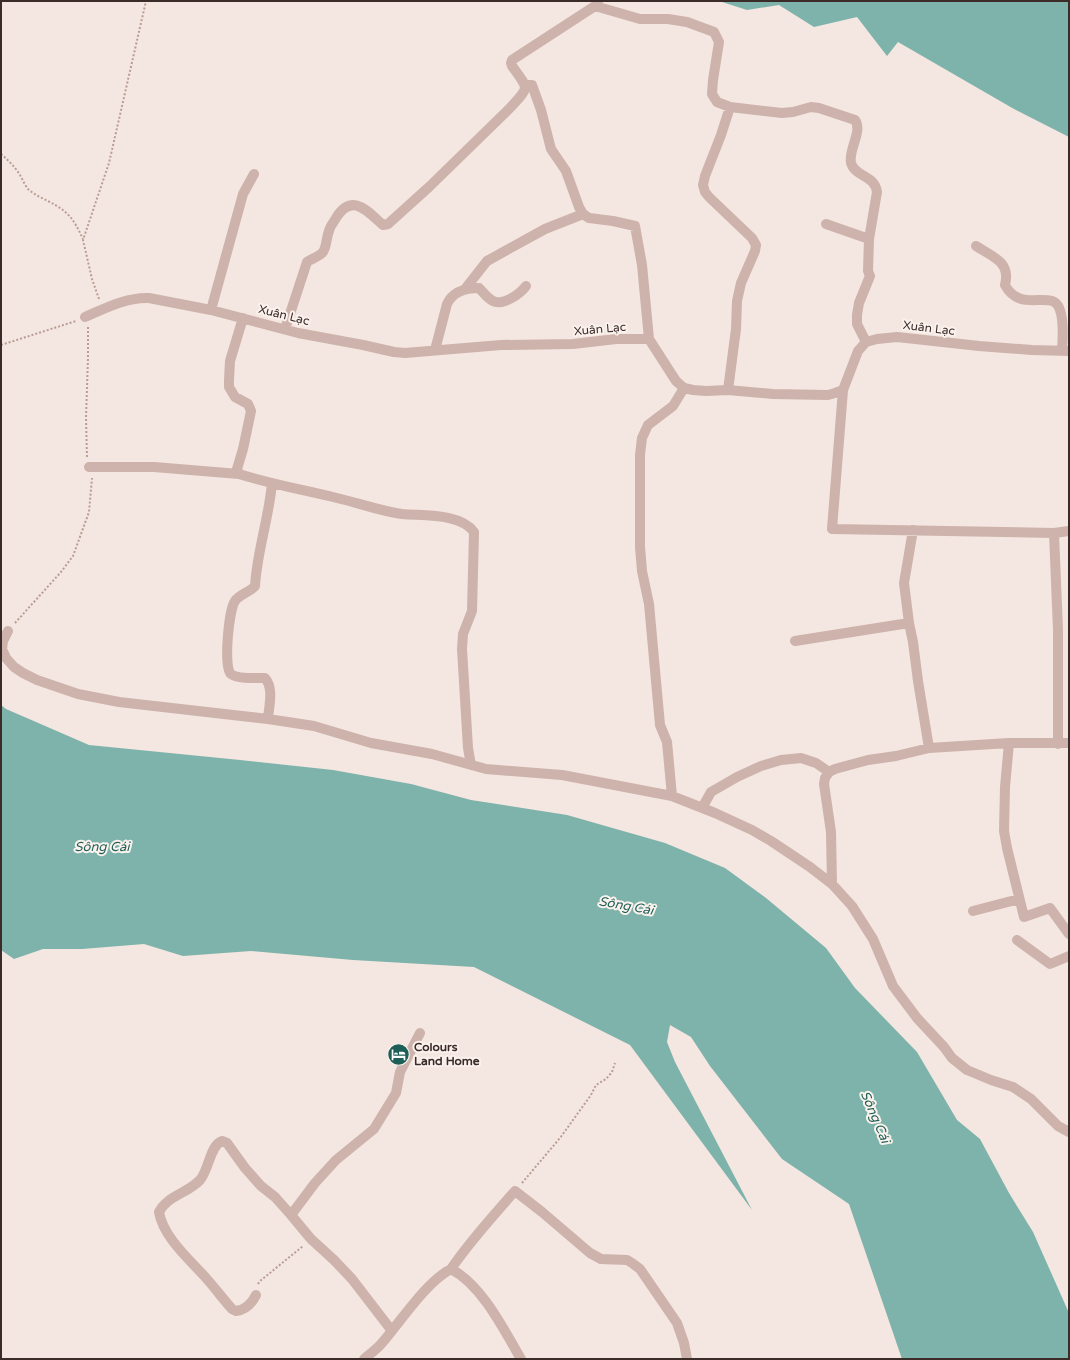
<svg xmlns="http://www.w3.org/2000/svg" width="1070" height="1360" viewBox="0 0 1070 1360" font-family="'Varela Round',sans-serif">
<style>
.water{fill:#7db3aa}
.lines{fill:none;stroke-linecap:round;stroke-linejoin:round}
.path{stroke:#b99d95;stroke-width:2;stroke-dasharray:2 2;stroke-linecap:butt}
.minor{stroke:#cdb3ab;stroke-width:10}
.labels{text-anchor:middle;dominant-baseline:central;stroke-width:4;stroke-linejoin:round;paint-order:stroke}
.street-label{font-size:12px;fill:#3b2c2a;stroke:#fbf2ed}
.poi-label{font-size:12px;font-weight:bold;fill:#3b2c2a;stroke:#fbf2ed;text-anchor:start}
.water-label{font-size:13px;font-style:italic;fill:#1d5f56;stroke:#fbf2ed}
</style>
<rect width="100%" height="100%" fill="#f4e6e0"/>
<!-- water -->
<path class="water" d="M719 1H1069V137L1014 109 898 42 887 56 857 17 814 27 779 5 747 10Z
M1 705 6 709 89 745 240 760 333 770 411 784 471 800 567 815 665 843 725 868 766 898 826 948 855 988 917 1052 957 1120 980 1139 1009 1193 1033 1232 1069 1313V1359H902L849 1204 782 1159 710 1066 691 1037 670 1025 667 1042 675 1062 752 1210 630 1045 474 967 353 960 251 951 183 956 144 944 82 949H43L14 959 1 950Z"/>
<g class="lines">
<!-- path -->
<path class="path" d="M1 154C8 160 15 167 20 175 23 180 25 186 29 190 35 195 42 198 48 201 69 212 73 218 83 239
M99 299 92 279 83 240 109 163 146 1
M1 345 76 321
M87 457 86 418 88 358V327
M15 623 61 572 73 556 89 512 92 478
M522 1183 560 1138 591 1095 596 1085 606 1079 612 1072 615 1063
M258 1284 260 1281 303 1246"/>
<!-- minor -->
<path class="minor" d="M595 6 640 19H668L687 22 714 32 719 42 713 80 712 94 717 102 730 107 782 113 793 112 811 107 819 108 855 120C863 131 848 150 851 163 855 177 875 175 877 192L869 239 868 271 870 276 859 303 857 315V324L866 342
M525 85H532L541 110 551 149 566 171 579 207 583 214 589 218 613 221 635 226 642 265 649 339
M826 224 869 239
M976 246C993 257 1011 262 1005 285 1021 315 1053 287 1060 310 1064 322 1063 337 1062 350
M465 289 487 261 545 229 583 214
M211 310 243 194 254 174
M85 317C106 308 127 297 149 298L211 310 298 333 363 345 394 352 405 353 501 345 573 344 616 339H649L676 381 684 388 693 390 706 391 728 390 773 394 828 395 835 393 843 390 858 351 866 342 877 339 897 337 979 346 1032 350 1069 351
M243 318 230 361 229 380V387L235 397 248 404 251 411 243 449 237 469 239 474C271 484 304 490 337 498 359 503 380 511 402 514 423 516 461 513 474 532L472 611 463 634 462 649 468 748 471 765
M285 329 307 262C311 259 320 256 323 252 327 246 326 238 329 231 330 226 334 222 336 218 352 192 367 211 383 225L388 224 429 187 510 108C530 86 529 90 512 66L511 63 512 60 595 6 598 2
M435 350 447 304C453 291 466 288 479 288 483 292 487 298 493 301 503 306 520 294 526 286
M728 390 736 329 737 301 741 283 755 251 756 245 752 238 709 197 705 192 703 185 705 176 721 135 730 107
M843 390 832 529 1054 533 1069 531
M89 467H154L239 474
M913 530 904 583 909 623 913 642 918 681 929 748
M1054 533 1058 630V744
M8 631 3 641 2 649 6 658 14 667 23 673 37 680 78 694 119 702 268 719 314 726 371 743 432 754 486 769 562 775 672 796 715 813 752 830 771 841 810 867 832 884 852 906 873 939 893 986 917 1018 944 1047 952 1058 967 1070 991 1080 1013 1087 1031 1099 1058 1126 1069 1132
M795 641 909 623
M268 719C269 706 274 688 265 678 257 678 237 679 231 674 223 667 229 609 235 601 240 594 250 592 255 586 257 551 269 518 272 483
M1009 743 1005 787 1004 831 1007 848 1024 917 1050 908 1069 934
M672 796 667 742 660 725 649 604 642 571 640 547V455L642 438 648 425 673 406 684 388
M702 808 711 792 737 777 761 766 781 760 801 758 816 763 829 772
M832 884 831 832 824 784 825 778 829 772 835 769 868 760 896 756 929 748 1009 743H1069
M973 911 1019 899
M1017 940 1050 964 1069 956
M291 1215 315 1183 336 1160 374 1129 396 1093 400 1072 420 1033
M451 1269C470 1241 493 1216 515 1191L542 1212 590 1253 601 1259 627 1260 632 1263 640 1269 677 1323 684 1343 687 1359
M256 1295C252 1303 246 1310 236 1311L232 1309C223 1299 215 1288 206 1278 190 1260 163 1237 159 1212 167 1196 188 1193 200 1180 209 1170 210 1145 222 1141L227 1143 245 1168 261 1186 275 1197 291 1215 311 1239 334 1260 352 1279 392 1331
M364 1359C370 1354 377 1349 382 1343 401 1321 426 1282 451 1269 482 1285 504 1330 521 1359"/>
</g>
<!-- icons -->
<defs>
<symbol id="hotel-disc" viewBox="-11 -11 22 22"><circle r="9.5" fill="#1d5f56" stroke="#fbf2ed"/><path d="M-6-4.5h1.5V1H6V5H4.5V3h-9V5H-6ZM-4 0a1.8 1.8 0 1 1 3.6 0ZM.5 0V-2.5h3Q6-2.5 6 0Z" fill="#fff"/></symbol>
</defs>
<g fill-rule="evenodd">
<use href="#hotel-disc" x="386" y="1042" width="25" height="25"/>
</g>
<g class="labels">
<!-- street labels -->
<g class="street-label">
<text transform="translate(284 315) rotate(14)">Xuân Lạc</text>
<text transform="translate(929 328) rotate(7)">Xuân Lạc</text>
<text transform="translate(600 329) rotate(-5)">Xuân Lạc</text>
</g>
<!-- poi labels -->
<g class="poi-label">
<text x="414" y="1047">Colours<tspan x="414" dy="14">Land Home</tspan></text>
</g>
<!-- water labels -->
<g class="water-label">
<text x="102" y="847">Sông Cái</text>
<text transform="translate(626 906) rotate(10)">Sông Cái</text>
<text transform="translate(875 1117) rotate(67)">Sông Cái</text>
</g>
</g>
<!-- border -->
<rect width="1070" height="1360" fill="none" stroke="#3b2c2a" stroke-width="4"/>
</svg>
